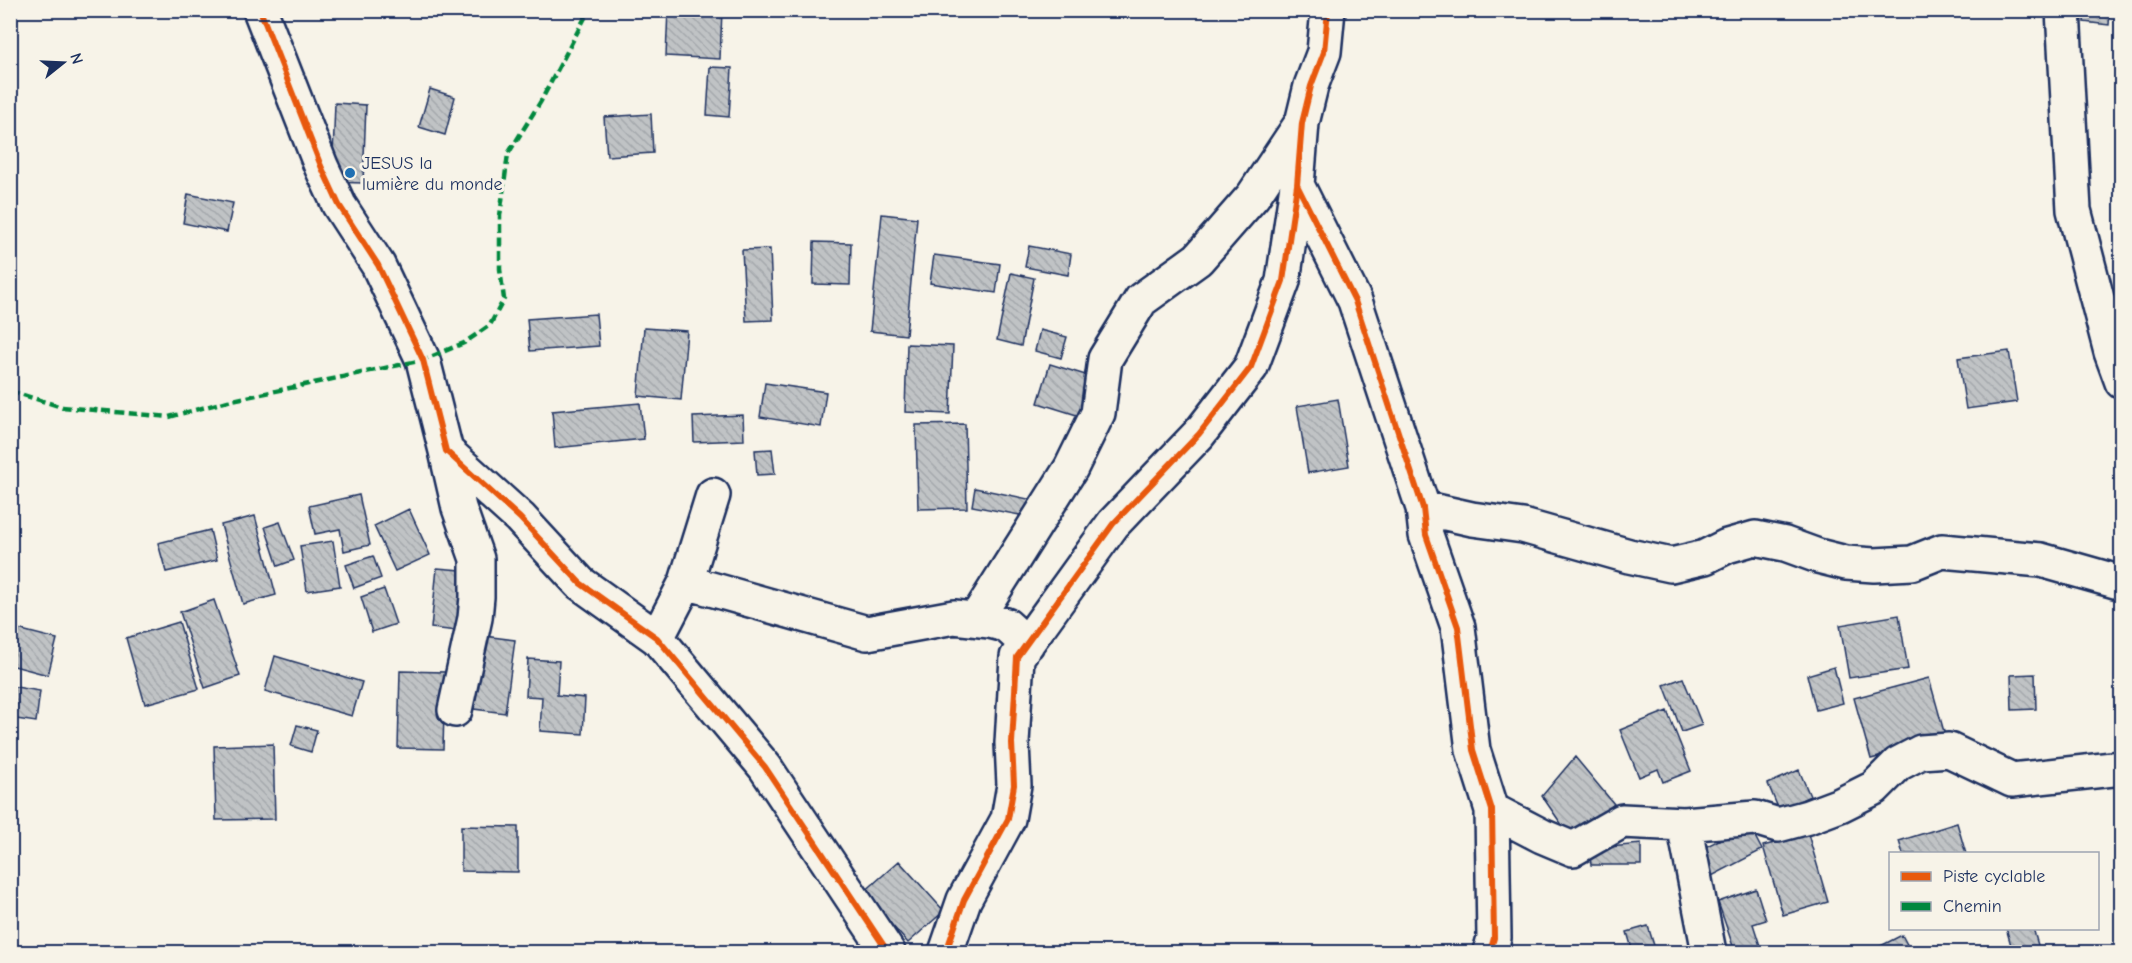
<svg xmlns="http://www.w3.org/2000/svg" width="2132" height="963" viewBox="0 0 2132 963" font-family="'Comic Neue',sans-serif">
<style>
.building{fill:url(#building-back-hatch);stroke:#1b2f5e;stroke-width:1.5}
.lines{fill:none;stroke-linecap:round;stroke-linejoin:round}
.minor-casing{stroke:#1b2f5e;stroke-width:38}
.minor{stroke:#f7f3e8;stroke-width:33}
.quiet{stroke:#00873e;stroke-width:4.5;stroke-dasharray:9 4.5;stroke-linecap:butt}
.cycleway-casing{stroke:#f7f3e8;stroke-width:10}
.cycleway{stroke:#e8590c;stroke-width:6}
.poi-dot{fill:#1f6fb2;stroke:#f7f3e8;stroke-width:2}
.labels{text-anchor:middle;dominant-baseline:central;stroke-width:6;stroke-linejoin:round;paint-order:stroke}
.poi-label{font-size:18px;fill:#1b2f5e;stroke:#f7f3e8;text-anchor:start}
</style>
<defs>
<pattern id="building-back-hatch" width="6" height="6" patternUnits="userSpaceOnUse" patternTransform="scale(1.5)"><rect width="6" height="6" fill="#c0c3c5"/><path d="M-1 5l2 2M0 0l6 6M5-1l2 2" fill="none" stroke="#a4a8ac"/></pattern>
</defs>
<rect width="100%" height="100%" fill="#f7f3e8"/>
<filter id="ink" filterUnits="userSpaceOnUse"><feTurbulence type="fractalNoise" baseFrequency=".0167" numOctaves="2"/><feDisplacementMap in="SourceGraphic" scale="12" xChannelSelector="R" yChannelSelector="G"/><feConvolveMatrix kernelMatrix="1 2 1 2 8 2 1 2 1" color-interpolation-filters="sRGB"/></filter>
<g filter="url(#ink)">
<!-- building -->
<path class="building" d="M668 10H722L720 59 666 56Z
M2085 10H2110L2109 25 2084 22Z
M710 67 732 68 729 117 707 115Z
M430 89 455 97 445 135 419 127Z
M335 103 366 105 363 183 332 182Z
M651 114 653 153 607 156 604 117Z
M188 194 233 203 227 232 183 223Z
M882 214 917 218 906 335 870 331Z
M814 242 851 243 850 285 813 284Z
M1029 246 1071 254 1068 275 1025 267Z
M770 249 773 320 746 321 742 250Z
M934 255 1000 264 996 293 930 283Z
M1011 273 1034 278 1021 346 997 340Z
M596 314 599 346 530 351 527 319Z
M644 328 687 331 681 400 638 396Z
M1040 330 1067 337 1061 358 1035 351Z
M907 344 953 346 950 414 905 412Z
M2009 351 2017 402 1966 409 1958 358Z
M1050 364 1092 377 1080 416 1038 403Z
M765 383 826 392 821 427 760 417Z
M1338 399 1349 466 1308 473 1297 406Z
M640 403 644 439 555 448 552 411Z
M743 415 744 440 694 442 693 417Z
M965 424 967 508 918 509 916 425Z
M772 449 775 474 757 475 755 450Z
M975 488 1033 500 1030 517 972 506Z
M359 495 370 545 344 551 340 529 315 534 309 506Z
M409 509 430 555 395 571 374 526Z
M255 516 276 595 243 604 221 525Z
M280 522 294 560 278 566 265 527Z
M210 530 217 560 166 572 158 543Z
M333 541 340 586 307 591 300 546Z
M373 556 381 578 354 588 346 565Z
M437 568 473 571 467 632 431 628Z
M384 589 396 624 372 632 361 597Z
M214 600 240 676 205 688 180 612Z
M1899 615 1908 669 1849 678 1840 625Z
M179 622 199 689 145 704 126 638Z
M10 627 57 639 48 675 10 665Z
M484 636 515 640 505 713 474 709Z
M275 656 362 682 352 716 265 691Z
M528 659 559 661 557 695 585 698 583 734 540 731 542 697 526 696Z
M1834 667 1843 703 1816 710 1807 675Z
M400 671 445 672 443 749 398 748Z
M2035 674 2036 709 2012 710 2011 675Z
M1683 678 1702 725 1682 732 1664 685Z
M1929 678 1946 739 1871 759 1854 698Z
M10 686 40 691 36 722 10 718Z
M1667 711 1691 771 1663 782 1658 769 1639 777 1620 730Z
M297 725 317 730 311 752 291 746Z
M273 744 275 819 216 820 214 746Z
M1575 757 1614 804 1573 841 1542 796Z
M1799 770 1810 796 1779 810 1768 784Z
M1957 823 1966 854H1903L1899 841Z
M1749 825 1762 850 1706 879 1693 853Z
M461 826 518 827V872L461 871Z
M1808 834 1828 902 1783 915 1763 846Z
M1641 844V865H1591L1589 849Z
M899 861 944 911 908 943 863 893Z
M1756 889 1766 920 1753 924 1762 952H1735L1718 902Z
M1648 926 1656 952H1633L1627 932Z
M2006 928H2033L2040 952H2013Z
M1902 935 1911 952H1869Z"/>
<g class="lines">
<defs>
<path id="minor" d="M260 10 321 166 339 205 378 265 423 360 446 451 520 518 580 583 657 638 765 767 888 952
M1328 10 1324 52 1311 86 1302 123 1297 185 1355 301 1423 508 1426 535 1458 627 1473 750 1492 810 1494 938 1490 952
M2063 10 2074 210 2111 352 2122 382
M446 451 459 508 477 559V597L475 618 455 710
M1423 508 1472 519 1523 526 1629 556 1671 565 1705 557 1727 546 1755 538 1785 544 1818 556 1846 563 1874 565 1912 563 1942 551 2041 560 2122 583
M686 582 713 495
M976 619 1071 468 1098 413 1105 359 1141 300 1198 259 1253 196 1301 124
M657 638 686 582 867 633 954 617 990 621 1006 625 1027 644
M1492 810 1542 836 1573 849 1622 821 1684 824 1755 818 1778 825 1808 817 1840 805 1874 788 1898 764 1921 752 1949 750 2012 780 2122 768
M1684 824 1709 952
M946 952 964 900 1008 819 1014 785 1012 743 1017 657 1113 524 1199 434 1251 367 1283 281 1297 185"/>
</defs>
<!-- minor casing -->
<use href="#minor" class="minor-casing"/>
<!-- minor -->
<use href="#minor" class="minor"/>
<!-- quiet -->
<path class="quiet" d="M10 391 62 407 169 417 228 401 423 360 464 343 490 325 504 299 500 269V216L508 154 541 101 589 10"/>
<defs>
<path id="cycleway" d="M260 10 321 166 339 205 378 265 423 360 446 451 520 518 580 583 657 638 765 767 888 952
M1328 10 1324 52 1311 86 1302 123 1297 185 1355 301 1423 508 1426 535 1458 627 1473 750 1492 810 1494 938 1490 952
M946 952 964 900 1008 819 1014 785 1012 743 1017 657 1113 524 1199 434 1251 367 1283 281 1297 185"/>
</defs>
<!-- cycleway casing -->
<use href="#cycleway" class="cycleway-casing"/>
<!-- cycleway -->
<use href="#cycleway" class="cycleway"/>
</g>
</g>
<!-- markers -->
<circle class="poi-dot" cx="350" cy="173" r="6"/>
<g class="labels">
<!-- poi labels -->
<g class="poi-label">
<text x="362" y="163">JESUS la<tspan x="362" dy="21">lumière du monde</tspan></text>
</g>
</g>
<!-- margin -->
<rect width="2132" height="963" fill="none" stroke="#f7f3e8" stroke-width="36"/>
<rect x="18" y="18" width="2096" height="927" fill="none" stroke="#1b2f5e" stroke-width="2" filter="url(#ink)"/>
<!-- legend -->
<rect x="1889" y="852" width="210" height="78" fill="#f7f3e8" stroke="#9fa5b1" stroke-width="1.5"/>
<rect x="1901" y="872" width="30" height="9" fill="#e8590c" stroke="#9fa5b1" stroke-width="1.5"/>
<text x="1943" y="882" font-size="18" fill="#1b2f5e">Piste cyclable</text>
<rect x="1901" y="902" width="30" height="9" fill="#00873e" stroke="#9fa5b1" stroke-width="1.5"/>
<text x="1943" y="912" font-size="18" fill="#1b2f5e">Chemin</text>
<!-- north arrow -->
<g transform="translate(63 63) rotate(72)" stroke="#f7f3e8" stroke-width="4.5" paint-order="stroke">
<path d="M0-4.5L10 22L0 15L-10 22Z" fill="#1b2f5e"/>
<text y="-9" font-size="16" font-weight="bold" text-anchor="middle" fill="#1b2f5e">N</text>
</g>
</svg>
